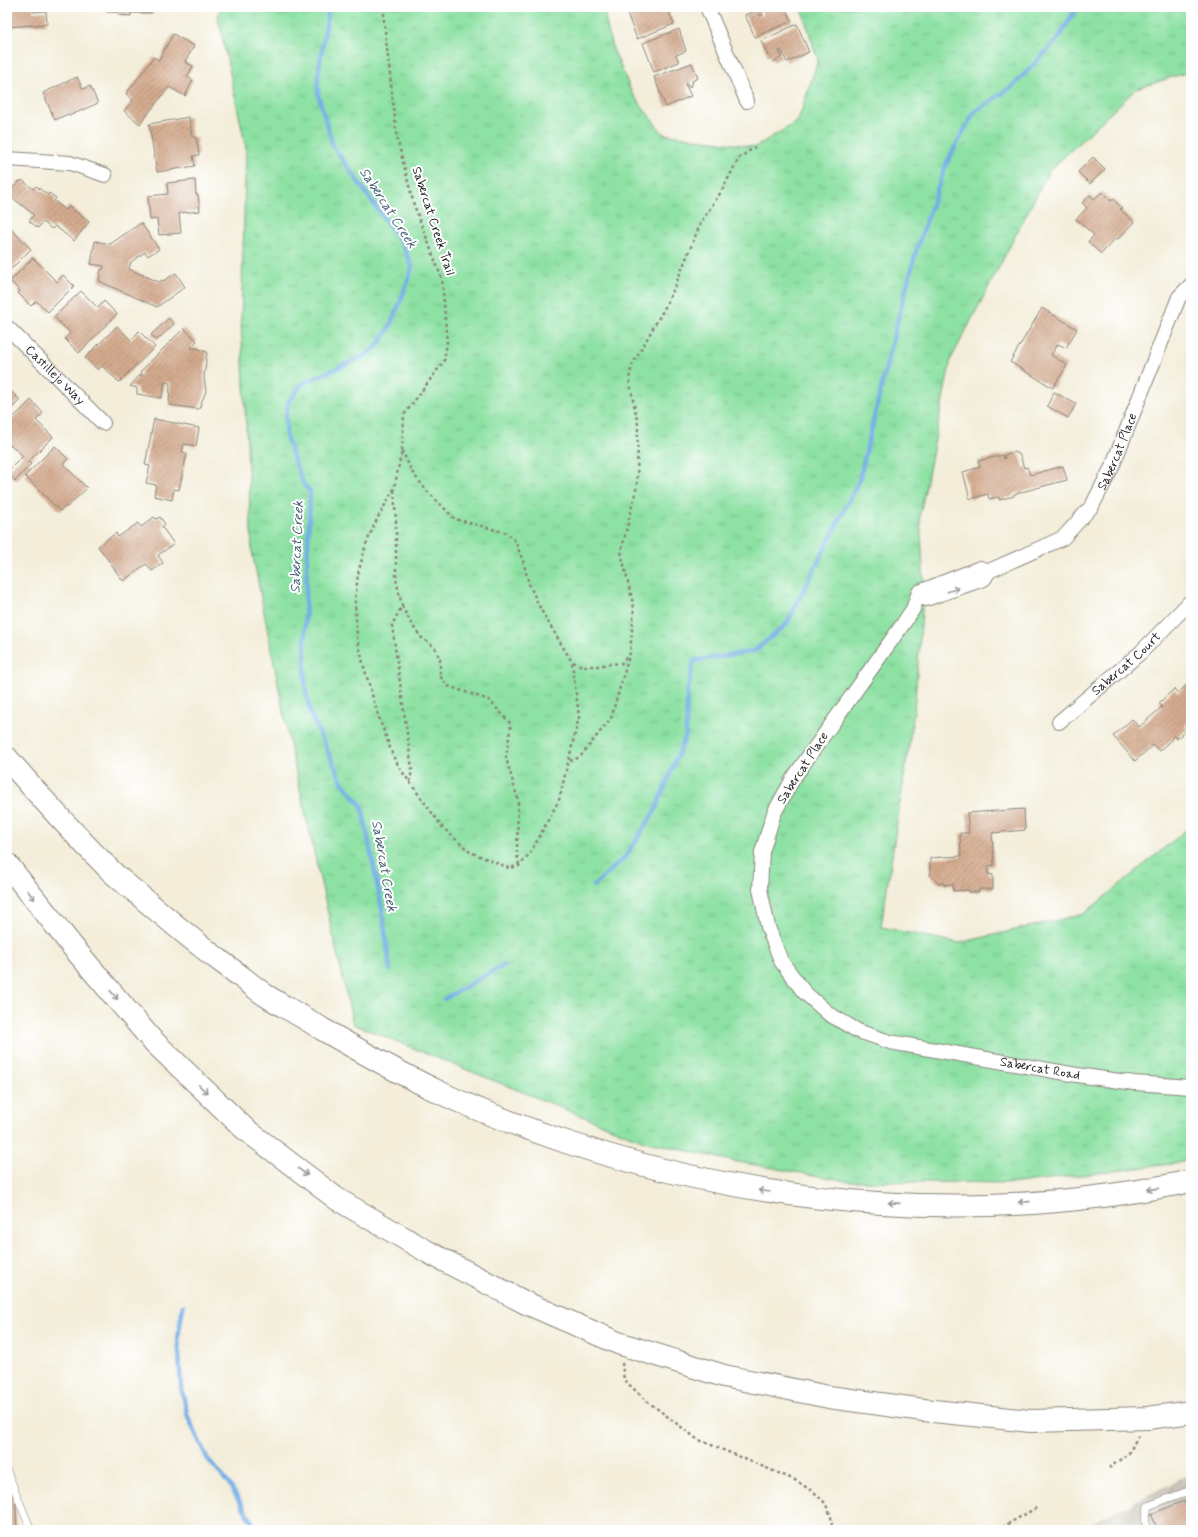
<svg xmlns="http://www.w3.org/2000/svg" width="1198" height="1537" viewBox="0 0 1198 1537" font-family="Mynerve,sans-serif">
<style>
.industrial{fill:url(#industrial-furrows)}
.grass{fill:url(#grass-tufts);stroke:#547e60}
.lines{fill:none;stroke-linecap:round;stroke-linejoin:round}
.stream{stroke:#75aee5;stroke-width:4.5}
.building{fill:url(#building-hatch)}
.lane-casing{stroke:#88847a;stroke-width:8}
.street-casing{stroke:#88847a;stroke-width:16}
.highway-casing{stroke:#88847a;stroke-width:24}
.path{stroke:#88847a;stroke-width:2.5;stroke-dasharray:3 3;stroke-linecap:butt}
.lane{stroke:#fff;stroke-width:7}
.street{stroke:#fff;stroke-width:14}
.highway{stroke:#fff;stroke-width:22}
.oneway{stroke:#999}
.labels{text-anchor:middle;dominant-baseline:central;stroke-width:4;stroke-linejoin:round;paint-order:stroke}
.street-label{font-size:13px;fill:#1c1c1c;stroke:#fff}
.water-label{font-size:14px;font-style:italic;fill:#445e76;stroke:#fff}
</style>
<defs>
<pattern id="industrial-furrows" width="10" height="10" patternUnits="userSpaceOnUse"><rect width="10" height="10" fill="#c9c3b8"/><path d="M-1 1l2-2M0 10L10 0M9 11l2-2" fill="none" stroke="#aca79e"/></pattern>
<pattern id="grass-tufts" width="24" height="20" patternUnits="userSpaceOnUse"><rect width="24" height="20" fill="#8ce1a3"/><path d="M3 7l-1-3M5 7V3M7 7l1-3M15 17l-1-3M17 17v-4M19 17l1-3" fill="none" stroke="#78c08c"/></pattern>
<pattern id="building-hatch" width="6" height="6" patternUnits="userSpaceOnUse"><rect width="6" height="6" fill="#d4ab8e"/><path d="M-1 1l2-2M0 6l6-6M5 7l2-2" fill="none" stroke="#ab8a73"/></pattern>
</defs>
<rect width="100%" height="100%" fill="#fff"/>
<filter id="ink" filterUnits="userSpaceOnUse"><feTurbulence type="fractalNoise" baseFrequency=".025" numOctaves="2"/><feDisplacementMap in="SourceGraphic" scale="8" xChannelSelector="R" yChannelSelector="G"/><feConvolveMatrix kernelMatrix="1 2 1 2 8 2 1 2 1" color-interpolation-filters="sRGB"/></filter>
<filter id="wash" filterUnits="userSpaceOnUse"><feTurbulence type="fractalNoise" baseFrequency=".012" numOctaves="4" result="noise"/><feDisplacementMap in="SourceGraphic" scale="16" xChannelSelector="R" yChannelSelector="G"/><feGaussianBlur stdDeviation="0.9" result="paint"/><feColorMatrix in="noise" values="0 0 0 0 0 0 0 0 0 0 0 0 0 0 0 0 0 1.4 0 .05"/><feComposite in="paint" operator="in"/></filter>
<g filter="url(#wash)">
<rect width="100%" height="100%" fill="#f3edd9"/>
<!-- industrial -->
<path class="industrial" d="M1191 1474V1530H1076Z"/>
<!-- grass -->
<path class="grass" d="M221 7H603L611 44 632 93 663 134 755 147 798 121 818 60 801 7H1191V71L1136 89 1049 171 951 359 920 515 924 587 914 712 881 927 959 943 1084 914 1191 826V1158L1171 1164 1017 1183 847 1181 732 1161 644 1141 353 1024 292 755 252 551 241 322 246 148 218 17Z"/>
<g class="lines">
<!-- stream -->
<path class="stream" d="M329 7 318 75V94L333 146 400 241 410 261 412 268 401 300 388 330 378 345 366 355 302 384 288 402 286 416V436L295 463 304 485 310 491 305 620V681L307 698 311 715 342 782 362 806 382 909 390 970
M594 886 626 856 655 811 686 735 687 693 694 661 754 651 786 625 859 481 896 326 917 248 946 164 974 112 1013 86 1058 39 1077 7
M444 999 504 965
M183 1306 178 1337 181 1386 188 1417 207 1458 229 1484 257 1530"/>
</g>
<g id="blocks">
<!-- building -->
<path class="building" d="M7 7H33V12L46 11 47 24 7 27Z
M108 7H152V13H131V16L119 15V12H107Z
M637 7H656L658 11 663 8 664 11 668 10 674 24 637 39 626 11Z
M760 7H785L792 21 755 37 745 15 758 10 760 16 763 15Z
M797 24 809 52 787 62 781 50 779 51 782 57 773 62 770 55 768 56 761 41Z
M679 29 686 51 676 55 679 62 654 72 643 43Z
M173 34 194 46 185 62 193 66 187 77 193 80 185 96 169 87 140 124 124 111 133 100 126 94 154 57 159 60Z
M692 63 698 78 692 81 693 83 690 84 691 86 688 87 687 83 685 84 691 96 666 107 654 77Z
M77 77 83 89 90 86 98 103 69 116 68 114 55 120 43 93Z
M189 117 192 137H196L199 155 193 156 195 166 157 172 149 124Z
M1093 157 1105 169 1090 184 1078 172Z
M22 180 33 189 36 186 48 195 49 193 56 198 54 201 66 210 69 206 89 222 74 241 55 226 52 229 43 222 38 228 29 221 34 215 8 194 19 181 20 182Z
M195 180 196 195H198L200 211 179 213 181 233 159 235 157 219 150 220 148 196 168 194 167 183Z
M1102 192 1111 201 1113 199 1122 208 1120 209 1134 222 1118 239 1116 238 1101 254 1088 242 1094 235 1076 219 1087 208 1082 203 1090 195 1094 199Z
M141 223 159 249 148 256 145 252 131 262 129 269 159 282 162 280 163 281 176 273 185 287 157 307 99 281 101 269 103 270 104 266 91 264 95 241 110 244Z
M7 225 31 249 7 273Z
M33 258 57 282 63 275 74 286 48 312 36 301 31 306 18 293 20 291 10 281Z
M81 291 98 308 104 301 117 314 79 353 65 339 70 333 54 317Z
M1042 308 1077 329 1066 348 1058 344 1051 355 1067 365 1053 388 1010 362Z
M169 318 174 324 157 340 151 335Z
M117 326 131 340 139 331 155 347 119 382 102 366 98 370 85 358Z
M184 328 197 341 190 348H196L207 352 204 377 206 391 199 409 169 405 170 383 164 382V389L161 398 137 394V388L130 386 140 375 142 376 141 371Z
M8 388 20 400 7 413V389Z
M1054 392 1076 404 1068 418 1047 406Z
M31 400 43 413 36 420 53 437 28 462 31 464 15 481 7 472 23 456 11 445 7 449V424Z
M154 419 199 428 196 446 184 444 182 452 187 453 179 490 174 489 172 500 154 496 156 485 146 483 150 466 145 465Z
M55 446 68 459 63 464 87 488 67 507 66 506 60 511 25 476Z
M1015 452 1020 455 1024 468 1027 467 1030 475 1063 466 1067 480 1014 494V496L999 500V497L989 499 988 494 970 499 963 472 980 467 978 461 1003 455 1004 459 1006 454Z
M154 517 156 519 160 517 165 524 162 527 174 544 158 555 163 563 152 571 146 564 123 581 98 546 116 533 118 537 138 523 141 527Z
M1191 681V720L1185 726 1187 729 1177 739 1174 736 1171 738 1172 739 1159 751 1153 745 1135 761 1113 736 1132 719 1139 727 1162 707 1159 703 1174 689 1178 693Z
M1024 809 1025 830 992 833 994 865 988 866V874L993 875V889H979V892H969V890L953 891V884L944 885V883H940V885L930 875V858L961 856 960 833H969L967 813Z
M7 1477 15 1494 17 1530H7Z
M1184 1501 1191 1518V1530H1158L1151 1514Z"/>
</g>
</g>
<g filter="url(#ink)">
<use href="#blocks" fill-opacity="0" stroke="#88847a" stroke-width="1"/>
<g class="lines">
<defs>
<path id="lane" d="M7 1471 31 1530
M1149 1530 1145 1521 1148 1506 1191 1490"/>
<g id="street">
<path d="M707 7 747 101"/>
<path d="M7 159 70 163 105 175"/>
<path id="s1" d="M7 327 103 423"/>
<path id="s2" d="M989 571 980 568 919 592 913 609 903 624 794 777 774 813 762 852 760 889 768 927 781 961 804 992 829 1014 858 1031 890 1042 1077 1075 1134 1083 1191 1087"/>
<path id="s3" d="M926 599 984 579 989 571 1063 538 1092 506 1112 467 1179 297 1191 285"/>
<path id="s4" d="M1059 722 1140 653 1191 601"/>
</g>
<path id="highway" d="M7 758C40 797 74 834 110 870 121 881 134 890 145 900 171 922 196 943 223 963 237 973 251 985 265 995 284 1007 304 1017 322 1029 360 1051 399 1073 439 1092 480 1112 525 1128 569 1143 768 1208 985 1225 1191 1181
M7 864 72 946 151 1039 245 1129 337 1199 428 1252 526 1303 618 1343 724 1376 829 1397 924 1410 1030 1421 1148 1418 1191 1412"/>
</defs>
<!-- lane casing -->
<use href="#lane" class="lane-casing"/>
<!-- street casing -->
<use href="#street" class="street-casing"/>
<!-- highway casing -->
<use href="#highway" class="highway-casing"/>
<!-- path -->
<path class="path" d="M384 7V21L397 138 414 205 442 279 447 342 444 361 404 415 402 450 394 489 377 519 366 544 358 574 355 602 357 637 364 667 377 712 393 756 401 770 443 828 470 852 509 868 519 866 531 852 559 800 579 717 572 662 541 610 529 584 523 561 515 541 507 533 455 519 426 490 412 472 402 450
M394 490 396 522V579L402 606 392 625 412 769 410 782
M402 606 412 625 422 638 435 648 440 659V676L448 686 489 700 511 724 506 758 518 800 517 853 519 866
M573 662 582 666H597L609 664 622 663 628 655
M570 761 580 757 611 718 630 653 634 608 621 552 637 486 638 424 629 379 632 365 664 309 675 286 701 222 721 192 739 158 755 147
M622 1363 624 1380 647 1401 697 1439 795 1480 815 1493 825 1503 831 1516 832 1530
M1109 1468 1129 1453 1138 1436
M997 1530 1038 1507"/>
<!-- lane -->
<use href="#lane" class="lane"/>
<!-- street -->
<use href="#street" class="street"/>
<!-- highway -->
<use href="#highway" class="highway"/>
</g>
<!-- one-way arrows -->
<defs><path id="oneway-shaft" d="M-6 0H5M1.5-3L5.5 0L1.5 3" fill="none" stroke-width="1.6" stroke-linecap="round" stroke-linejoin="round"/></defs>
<g class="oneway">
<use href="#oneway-shaft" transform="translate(953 590) rotate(-18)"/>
<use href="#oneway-shaft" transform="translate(31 895) rotate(52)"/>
<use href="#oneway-shaft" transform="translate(114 995) rotate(50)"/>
<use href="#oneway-shaft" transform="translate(203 1089) rotate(44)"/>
<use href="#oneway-shaft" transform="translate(303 1172) rotate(37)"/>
<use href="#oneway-shaft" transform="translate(1153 1189) rotate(172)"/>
<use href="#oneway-shaft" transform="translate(764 1191) rotate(-171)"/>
<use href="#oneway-shaft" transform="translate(1024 1202) rotate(176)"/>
<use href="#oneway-shaft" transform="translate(894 1203) rotate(-176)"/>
</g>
</g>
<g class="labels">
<!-- street labels -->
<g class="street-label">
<text transform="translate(433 221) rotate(72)">Sabercat Creek Trail</text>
<text stroke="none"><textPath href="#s1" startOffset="68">Castillejo Way</textPath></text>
<text stroke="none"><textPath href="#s3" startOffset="255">Sabercat Place</textPath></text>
<text stroke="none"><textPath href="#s4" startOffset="89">Sabercat Court</textPath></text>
<text transform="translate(803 768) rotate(-57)">Sabercat Place</text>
<text stroke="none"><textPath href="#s2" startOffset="785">Sabercat Road</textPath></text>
</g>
<!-- water labels -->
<g class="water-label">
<text transform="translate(388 208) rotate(57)">Sabercat Creek</text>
<text transform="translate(297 547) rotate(-88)">Sabercat Creek</text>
<text transform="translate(384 866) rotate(80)">Sabercat Creek</text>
</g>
</g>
<!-- margin -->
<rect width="1198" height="1537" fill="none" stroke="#fff" stroke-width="24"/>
</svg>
